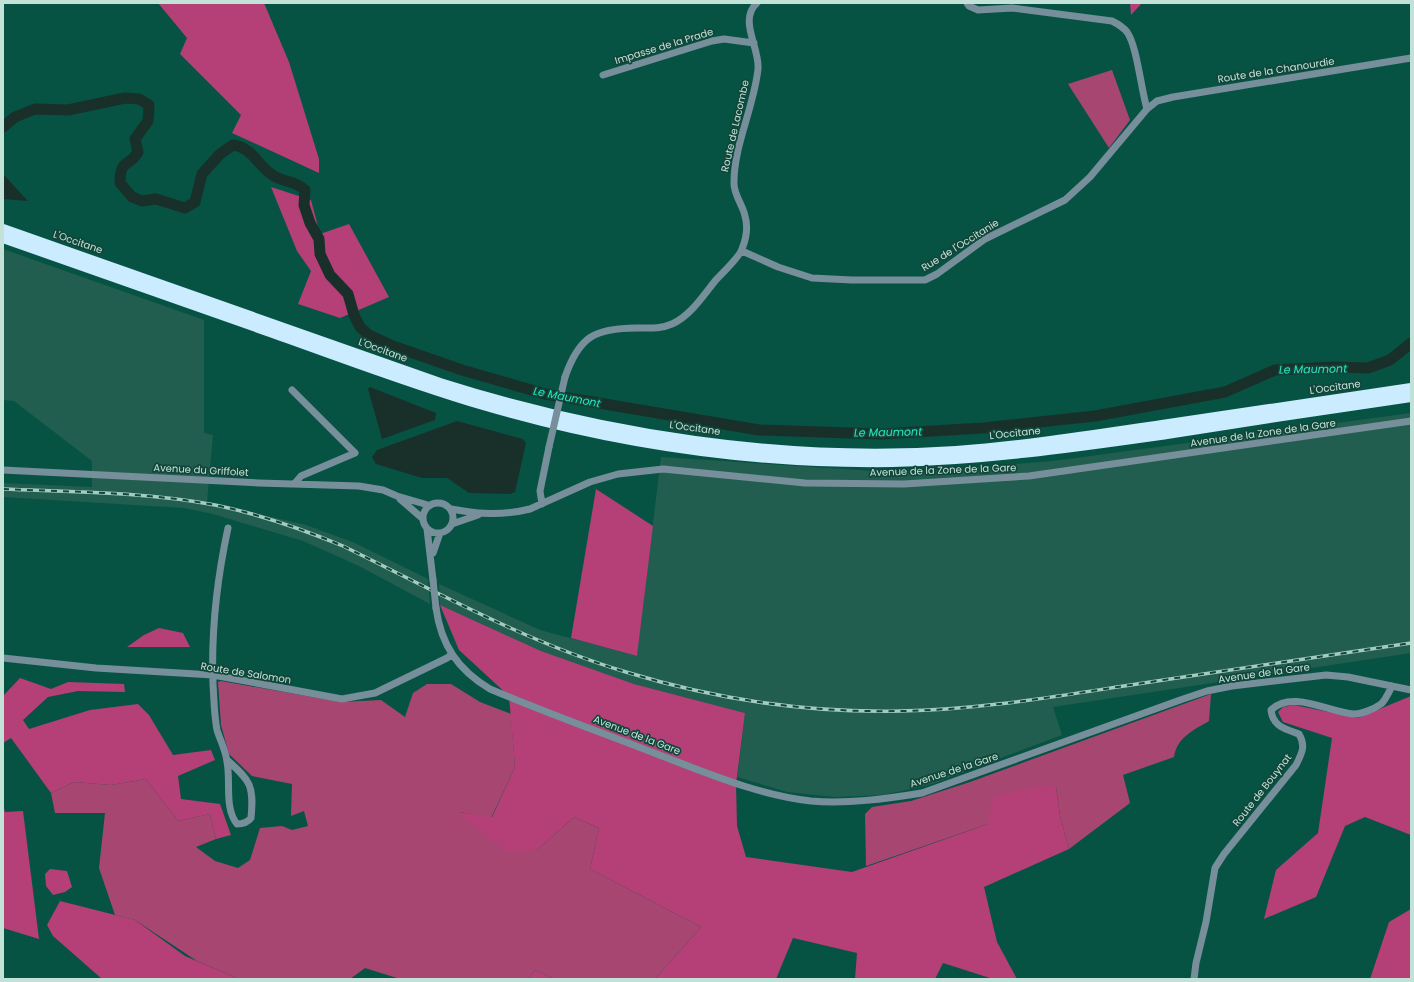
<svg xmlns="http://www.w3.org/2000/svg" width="1414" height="982" viewBox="0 0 1414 982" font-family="Poppins,sans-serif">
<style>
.built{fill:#225e4f}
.green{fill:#a84672}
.forest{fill:#b44077}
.water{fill:#19302a}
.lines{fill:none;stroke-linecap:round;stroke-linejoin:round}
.river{stroke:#19302a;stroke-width:11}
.minor{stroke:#778e9b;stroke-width:7}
.highway{stroke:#cbebff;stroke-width:10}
.rail-casing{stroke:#a4cbc0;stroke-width:3.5}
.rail{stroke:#12463a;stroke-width:2;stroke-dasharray:6;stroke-linecap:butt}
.minor-bridge{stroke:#778e9b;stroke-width:7}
.labels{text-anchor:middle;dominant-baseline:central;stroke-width:3.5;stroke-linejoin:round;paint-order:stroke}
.street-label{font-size:10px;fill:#c2e2d8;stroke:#12463a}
.water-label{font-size:11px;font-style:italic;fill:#29e8c1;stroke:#12463a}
</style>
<rect width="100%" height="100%" fill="#065344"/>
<!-- built -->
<path class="built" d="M3 249 204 320V433L213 435 207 502 306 525 355 543 428 579 430 604 359 566 303 541 213 514 184 508 3 497V483L92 487V461L14 401 3 400Z
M1411 413V653L1053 707 1062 735 932 784 902 791 881 795 835 797 787 792 737 777 745 713 634 684 541 651 440 605 439 584 540 630 637 656 661 457 904 473 1053 461Z"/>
<!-- green -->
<path class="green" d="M1112 70 1130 120 1109 148 1068 84Z
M221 681 341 702 381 700 405 717 413 693 427 684H451L480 702 511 714 515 767 491 818 459 812 537 850 574 817 599 828 590 869 701 927 655 979H555L535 970 529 979 397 978 365 968 350 979H239L197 961 135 920 115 915 99 868 105 813H55L51 793 74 782 111 785 146 779 178 821 210 814 216 839 196 847 215 861 238 868 250 860 260 828 282 826 292 830 308 826 304 811 291 816 292 784 252 776 229 754 221 725 218 682Z
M1211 694 1209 721C1194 730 1177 737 1174 757L1123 775 1130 803 1069 849 1060 816 1056 787 988 824 866 866 865 814 872 807 911 801 970 782Z"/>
<!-- forest -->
<path class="forest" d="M158 3H264L289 62 319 159V173L232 133 241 115 180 54 187 38Z
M1130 3H1142L1131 15Z
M271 187 311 200 320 234 349 224 389 297 340 318 298 304 311 271 297 251Z
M596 489 653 526 637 656 571 638Z
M440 605 541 651 634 684 745 713 736 784 737 826 746 857 852 872 988 824 993 796 1045 785 1056 787 1060 816 1069 849 984 887 997 942 1017 979H993L943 963 935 979H855L857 953 793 938 776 979H655L701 927 590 869 599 828 574 817 537 850 505 851 457 812 492 817 515 767 509 696 459 650Z
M159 628 183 633 190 647H127L144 635Z
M20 678 51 689 68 682 124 684 125 692 78 691 48 697 23 720 29 729 90 710 138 704 149 715 173 755 211 750 215 760 178 776 181 799 220 804 231 835 216 839 210 814 178 821 146 779 111 785 74 782 51 793 11 738 3 743V696Z
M1411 696V835L1365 817 1345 826 1316 897 1264 919 1276 870 1318 833 1332 738 1283 722 1278 712 1283 707 1294 705 1358 718Z
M3 805 5 812 23 811 39 939 3 928Z
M50 869 67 871 72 887 65 892 53 895 46 886 45 874Z
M60 901 135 920 185 956 239 979H102L53 936 47 925Z
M1411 909V979H1370L1389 922Z
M535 970 555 979H529Z"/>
<!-- water -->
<path class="water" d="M3 174 28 201 3 199Z
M370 387 436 413 435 420 382 439 368 389Z
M457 421 523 439 526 443 515 492 510 494 469 493 447 478H422L376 464 372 457 377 450Z"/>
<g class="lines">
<!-- river -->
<path class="river" d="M3 127 15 117 35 109 68 110 125 98 139 99 149 105 148 121 135 139 138 152C129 168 120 158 120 183L132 197 142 201 156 199 185 208 195 202 202 174 220 154 233 145C254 148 258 167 274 176 286 183 294 180 305 190L304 205 310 223 319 239 320 254 330 275 348 294 354 315 360 327 369 335 393 346 462 370 545 394 759 430 881 434 983 428 1095 416 1225 392 1275 370 1334 367 1368 368 1390 360 1411 343"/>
<!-- minor -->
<path class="minor" d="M967 3 969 6 978 10 1012 8 1112 21C1118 24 1123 27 1127 32 1137 46 1141 89 1147 109
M603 75 712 41 724 39 754 43
M742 251 778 267 812 278 852 280H925L937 274 985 239 1065 200 1090 177 1147 109 1157 101 1173 97 1411 58
M565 377C579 337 594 328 637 328 649 328 661 329 672 324 690 316 703 296 715 281 722 273 739 258 742 249 746 239 748 226 745 216 743 205 733 194 734 182 734 145 754 107 758 69 760 48 738 20 757 3
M292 390 355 453 301 476 295 483
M3 470 259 483 359 486 383 490 397 496 428 505
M400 499 422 518
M423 518a15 15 0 1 1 30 0a15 15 0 1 1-30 0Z
M542 504 540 491 549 447
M451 509C478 514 502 516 530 509L590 482 618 474 663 469 805 483 904 484 1029 476 1411 421
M452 524 478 515
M427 529 433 580
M433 553 440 533
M436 608C441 645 458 670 490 689 544 712 600 732 654 753 705 772 757 795 811 801 848 804 885 799 922 793L1183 699 1207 691 1232 686 1326 675 1348 677 1411 690
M3 658 96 668 213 675 342 699 375 693 447 658 452 654
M227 760C251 781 254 786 251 818 247 823 243 824 237 824 224 808 231 781 227 762 226 751 220 740 217 730 214 715 214 699 213 684 211 631 217 579 228 528
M1194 979 1196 963 1206 922 1215 868 1224 854 1296 765C1302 753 1306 746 1299 734 1285 729 1273 727 1271 710 1292 689 1330 713 1354 714 1362 714 1374 709 1381 704 1385 701 1389 692 1392 686"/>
<!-- highway -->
<path class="highway" d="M3 229 440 383C604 435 784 463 956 451 1025 446 1093 435 1162 425 1245 413 1328 401 1411 388
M3 238C92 270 181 301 270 332 341 357 411 384 483 405 616 444 754 464 892 462 985 460 1075 447 1167 434 1248 421 1330 409 1411 397"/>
<defs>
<path id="rail" d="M3 489C74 492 146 492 215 505 259 514 302 529 343 546 435 591 528 643 626 672 714 699 808 713 900 711 979 710 1058 696 1137 684 1228 670 1320 657 1411 643"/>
</defs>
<!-- rail casing -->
<use href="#rail" class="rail-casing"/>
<!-- rail -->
<use href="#rail" class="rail"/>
<!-- minor-bridge -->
<path class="minor-bridge" d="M549 447 565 377
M433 580 436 608"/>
</g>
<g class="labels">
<!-- street labels -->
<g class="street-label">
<text transform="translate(664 46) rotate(-17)">Impasse de la Prade</text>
<text transform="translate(1276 70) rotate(-9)">Route de la Chanourdie</text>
<text transform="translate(735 126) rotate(-77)">Route de Lacombe</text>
<text transform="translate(78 242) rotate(19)">L'Occitane</text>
<text transform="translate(960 245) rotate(-32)">Rue de l'Occitanie</text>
<text transform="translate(383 350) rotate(20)">L'Occitane</text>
<text transform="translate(1335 387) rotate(-8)">L'Occitane</text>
<text transform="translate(695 428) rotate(8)">L'Occitane</text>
<text transform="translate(1015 433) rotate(-6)">L'Occitane</text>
<text transform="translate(1263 433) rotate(-8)">Avenue de la Zone de la Gare</text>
<text transform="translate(201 470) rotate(3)">Avenue du Griffolet</text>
<text transform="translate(943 470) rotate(-2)">Avenue de la Zone de la Gare</text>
<text transform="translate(246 673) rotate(9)">Route de Salomon</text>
<text transform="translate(1264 673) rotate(-8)">Avenue de la Gare</text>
<text transform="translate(637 735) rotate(21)">Avenue de la Gare</text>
<text transform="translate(954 770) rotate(-18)">Avenue de la Gare</text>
<text transform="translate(1262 790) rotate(-52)">Route de Bouynat</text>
</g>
<!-- water labels -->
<g class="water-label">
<text transform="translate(1313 369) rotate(-1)">Le Maumont</text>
<text transform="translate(567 397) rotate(11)">Le Maumont</text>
<text transform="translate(888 432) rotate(-1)">Le Maumont</text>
</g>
</g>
<!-- border -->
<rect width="1414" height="982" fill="none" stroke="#c2e2d8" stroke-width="8"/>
</svg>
